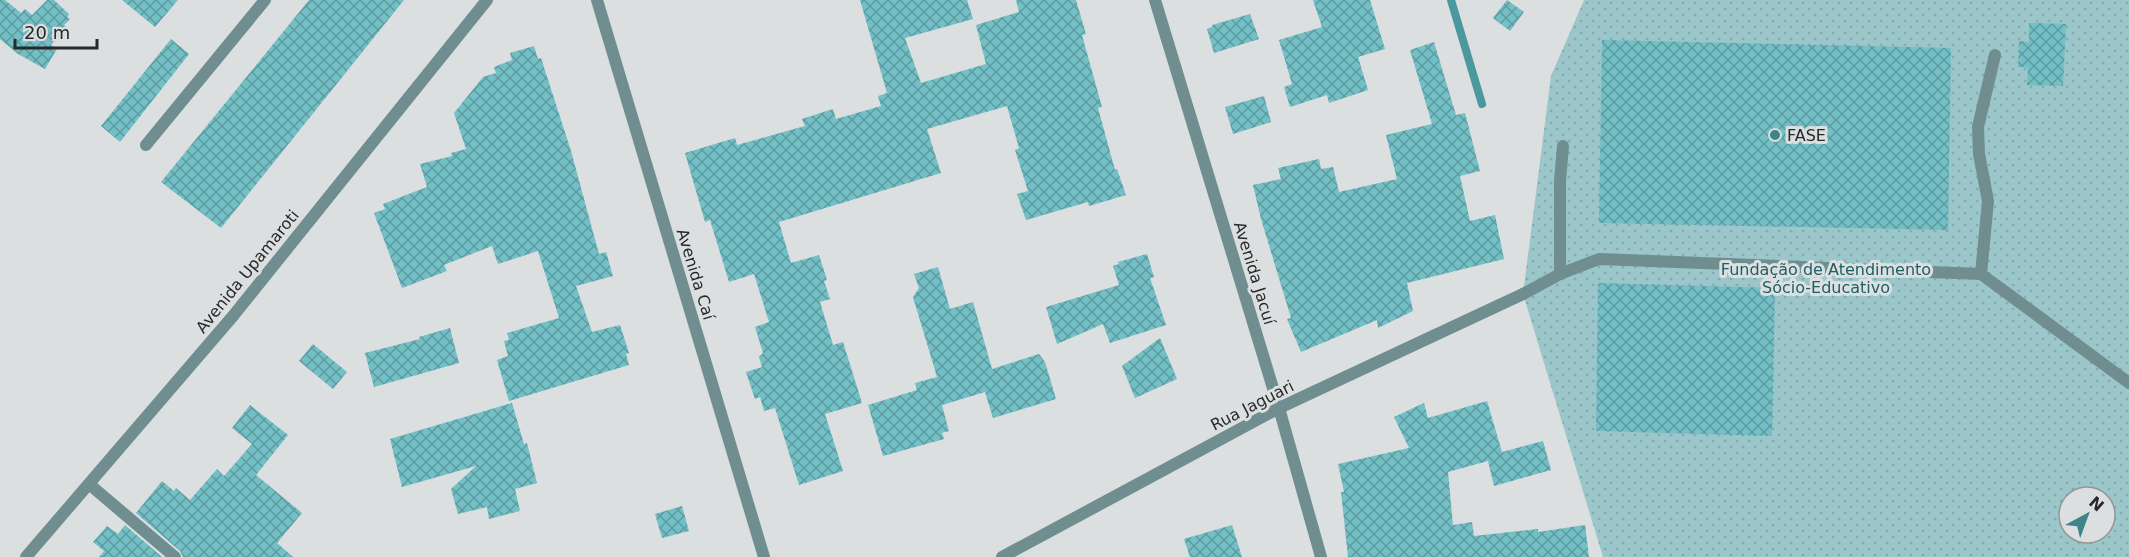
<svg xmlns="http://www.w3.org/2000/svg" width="2129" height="557" font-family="'DejaVu Sans',sans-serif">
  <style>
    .park { fill: url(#park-dots); fill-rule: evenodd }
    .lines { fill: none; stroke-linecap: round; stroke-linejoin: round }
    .stream { stroke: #4b989f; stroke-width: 8 }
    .building { fill: url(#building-cross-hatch) }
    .lane { stroke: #708e90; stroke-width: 12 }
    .street { stroke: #708e90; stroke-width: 12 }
    .poi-dot { fill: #3d858b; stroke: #dbdfe0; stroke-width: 2 }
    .labels { text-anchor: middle; stroke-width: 6; stroke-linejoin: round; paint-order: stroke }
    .poi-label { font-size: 16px; fill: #272828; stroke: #dbdfe0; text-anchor: start }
    .park-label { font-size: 16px; fill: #1e5f64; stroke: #dbdfe0 }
    .street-label { font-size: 16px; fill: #272828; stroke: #dbdfe0 }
  </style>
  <defs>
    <pattern id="park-dots" width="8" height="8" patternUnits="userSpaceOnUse" patternTransform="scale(1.5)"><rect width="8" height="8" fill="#9bc6ca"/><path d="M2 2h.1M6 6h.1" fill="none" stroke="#86aaae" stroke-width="1.8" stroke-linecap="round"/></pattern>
    <pattern id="building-cross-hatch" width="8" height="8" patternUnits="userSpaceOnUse" patternTransform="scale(1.5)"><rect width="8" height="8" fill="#72bfc5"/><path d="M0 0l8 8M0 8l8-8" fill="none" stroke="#5e9ba0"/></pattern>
  </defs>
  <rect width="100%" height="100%" fill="#dbdfe0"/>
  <path class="park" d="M 1584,0 L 2129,0 L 2129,557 L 1603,557 L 1523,294 L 1551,76 ZM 2069,497 L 2105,497 L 2105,533 L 2069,533 Z"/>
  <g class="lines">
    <path class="stream" d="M 1451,0 L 1482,104"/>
  </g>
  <path class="building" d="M 0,0 L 5,0 L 21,13 L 25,9 L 32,15 L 47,0 L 54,0 L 69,14 L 67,17 L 70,19 L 64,25 L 66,27 L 51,45 L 57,49 L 45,69 L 18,54 L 0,39 Z
    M 122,0 L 178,0 L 155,27 Z
    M 309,0 L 404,0 L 221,228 L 161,182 Z
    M 860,0 L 967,0 L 973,19 L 905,38 L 921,83 L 986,64 L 976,25 L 1019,12 L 1016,0 L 1076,0 L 1086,34 L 1082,35 L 1102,107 L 1098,108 L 1115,170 L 1117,169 L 1126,195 L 1089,206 L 1088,202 L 1026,220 L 1017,194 L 1028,191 L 1015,150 L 1019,148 L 1007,106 L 927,129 L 941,173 L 779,222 L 791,263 L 819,255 L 827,280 L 824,281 L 830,299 L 820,302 L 833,345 L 843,342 L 862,403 L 825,414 L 843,471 L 799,485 L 775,408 L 764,411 L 760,397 L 755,399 L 746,372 L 762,367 L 759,357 L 763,353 L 755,327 L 769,322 L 754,274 L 729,282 L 710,220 L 705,222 L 685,153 L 735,138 L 737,145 L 805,126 L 802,119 L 833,109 L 836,119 L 881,106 L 878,96 L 887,93 Z
    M 1313,0 L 1370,0 L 1385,49 L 1358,57 L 1368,90 L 1329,103 L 1327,95 L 1290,107 L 1284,87 L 1292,84 L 1279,40 L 1322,27 Z
    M 1507,0 L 1524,12 L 1510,31 L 1493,18 Z
    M 1250,14 L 1259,39 L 1214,53 L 1207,29 L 1212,27 L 1212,25 Z
    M 2029,23 L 2066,24 L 2063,86 L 2027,85 L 2028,67 L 2018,67 L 2019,41 L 2029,42 Z
    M 171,39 L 189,54 L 120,142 L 101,126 Z
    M 1602,40 L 1951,48 L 1948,230 L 1599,223 Z
    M 1434,42 L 1456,115 L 1465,113 L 1480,171 L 1460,176 L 1470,221 L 1495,215 L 1504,259 L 1407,283 L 1413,311 L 1378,328 L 1377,320 L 1301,352 L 1287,319 L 1291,318 L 1261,219 L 1253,185 L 1281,179 L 1278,168 L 1319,159 L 1321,169 L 1333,167 L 1339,192 L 1397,179 L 1386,135 L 1432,124 L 1410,50 Z
    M 534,46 L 538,59 L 541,58 L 571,151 L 599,254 L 606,252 L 613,276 L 576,286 L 592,332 L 620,325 L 629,353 L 626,354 L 629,365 L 509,401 L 497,360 L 508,356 L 504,341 L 509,340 L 507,333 L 559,318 L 538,251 L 498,264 L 492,246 L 444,265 L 447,271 L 402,288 L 374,213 L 385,209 L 383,204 L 427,187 L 420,164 L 452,156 L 451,153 L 466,149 L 454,113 L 483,77 L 496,73 L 494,67 L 512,60 L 510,53 Z
    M 1264,96 L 1271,122 L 1233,134 L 1225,107 Z
    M 1147,254 L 1154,277 L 1150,278 L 1166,325 L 1110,343 L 1103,324 L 1057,344 L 1046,307 L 1119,285 L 1113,266 L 1119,264 L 1118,262 Z
    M 938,267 L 950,309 L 973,302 L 992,369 L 1039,354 L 1045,362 L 1056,399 L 993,418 L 985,392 L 942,405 L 949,431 L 942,433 L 944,439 L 883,456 L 868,405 L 917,390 L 915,383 L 937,377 L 913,297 L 919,288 L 914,274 Z
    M 1598,283 L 1775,288 L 1772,436 L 1596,431 Z
    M 450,328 L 459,363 L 374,387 L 365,353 L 420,339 L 419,337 Z
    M 1160,338 L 1177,379 L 1135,398 L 1122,366 Z
    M 313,344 L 347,372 L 333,389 L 299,361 Z
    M 1487,401 L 1502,452 L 1543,441 L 1551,470 L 1494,486 L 1488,461 L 1448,472 L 1453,525 L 1472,522 L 1474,536 L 1538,529 L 1538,532 L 1585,525 L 1589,557 L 1348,557 L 1341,492 L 1344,492 L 1338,464 L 1409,448 L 1394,417 L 1424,403 L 1428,418 Z
    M 512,403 L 524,444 L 527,443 L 537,483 L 515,489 L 520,511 L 489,519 L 487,507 L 458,514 L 451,489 L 476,466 L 402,487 L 390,439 Z
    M 250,405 L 288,435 L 256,475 L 302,513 L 277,543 L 293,557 L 183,557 L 180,551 L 136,513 L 162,481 L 174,491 L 176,488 L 190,500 L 217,469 L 224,476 L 252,444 L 232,428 Z
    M 682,506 L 689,531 L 662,538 L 655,514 Z
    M 125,525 L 162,557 L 99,557 L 104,551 L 93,542 L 107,526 L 118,534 Z
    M 1232,525 L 1242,557 L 1190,557 L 1184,539 Z"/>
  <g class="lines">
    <path class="lane" d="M 1560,274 L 1560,181 L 1563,146
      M 1981,274 L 1988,201 L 1979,154 L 1978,127 L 1995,55
      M 1523,294 L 1560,274 L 1599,259 L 1981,274 L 2129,383"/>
    <path class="street" d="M 597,0 L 764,557
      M 1155,0 L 1279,408 L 1321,557
      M 146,145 L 265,0
      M 89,484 L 175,557
      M 26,557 L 233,316 L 487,0
      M 1002,557 L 1279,408 L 1523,294"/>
  </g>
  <circle class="poi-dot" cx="1775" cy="135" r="6"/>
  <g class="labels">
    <g class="poi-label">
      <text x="1787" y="141">FASE</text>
    </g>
    <g class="park-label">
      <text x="1826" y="275">Fundação de Atendimento<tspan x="1826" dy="18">Sócio-Educativo</tspan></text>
    </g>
    <g class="street-label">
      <text transform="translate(247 271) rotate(-51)" y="6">Avenida Upamaroti</text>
      <text transform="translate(1255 273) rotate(73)" y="6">Avenida Jacuí</text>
      <text transform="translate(696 274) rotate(73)" y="6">Avenida Caí</text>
      <text transform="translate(1252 405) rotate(-27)" y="6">Rua Jaguari</text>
    </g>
  </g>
  <g transform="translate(2087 515) rotate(41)"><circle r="28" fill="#dbdfe0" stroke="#939696" stroke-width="1.5"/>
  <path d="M0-4.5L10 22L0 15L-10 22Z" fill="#3d858b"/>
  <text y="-9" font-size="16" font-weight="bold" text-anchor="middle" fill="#272828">N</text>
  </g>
  <path d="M15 39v9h82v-9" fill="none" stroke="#272828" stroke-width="3"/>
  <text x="24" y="39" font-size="18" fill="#272828" stroke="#dbdfe0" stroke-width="4.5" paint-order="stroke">20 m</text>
</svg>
